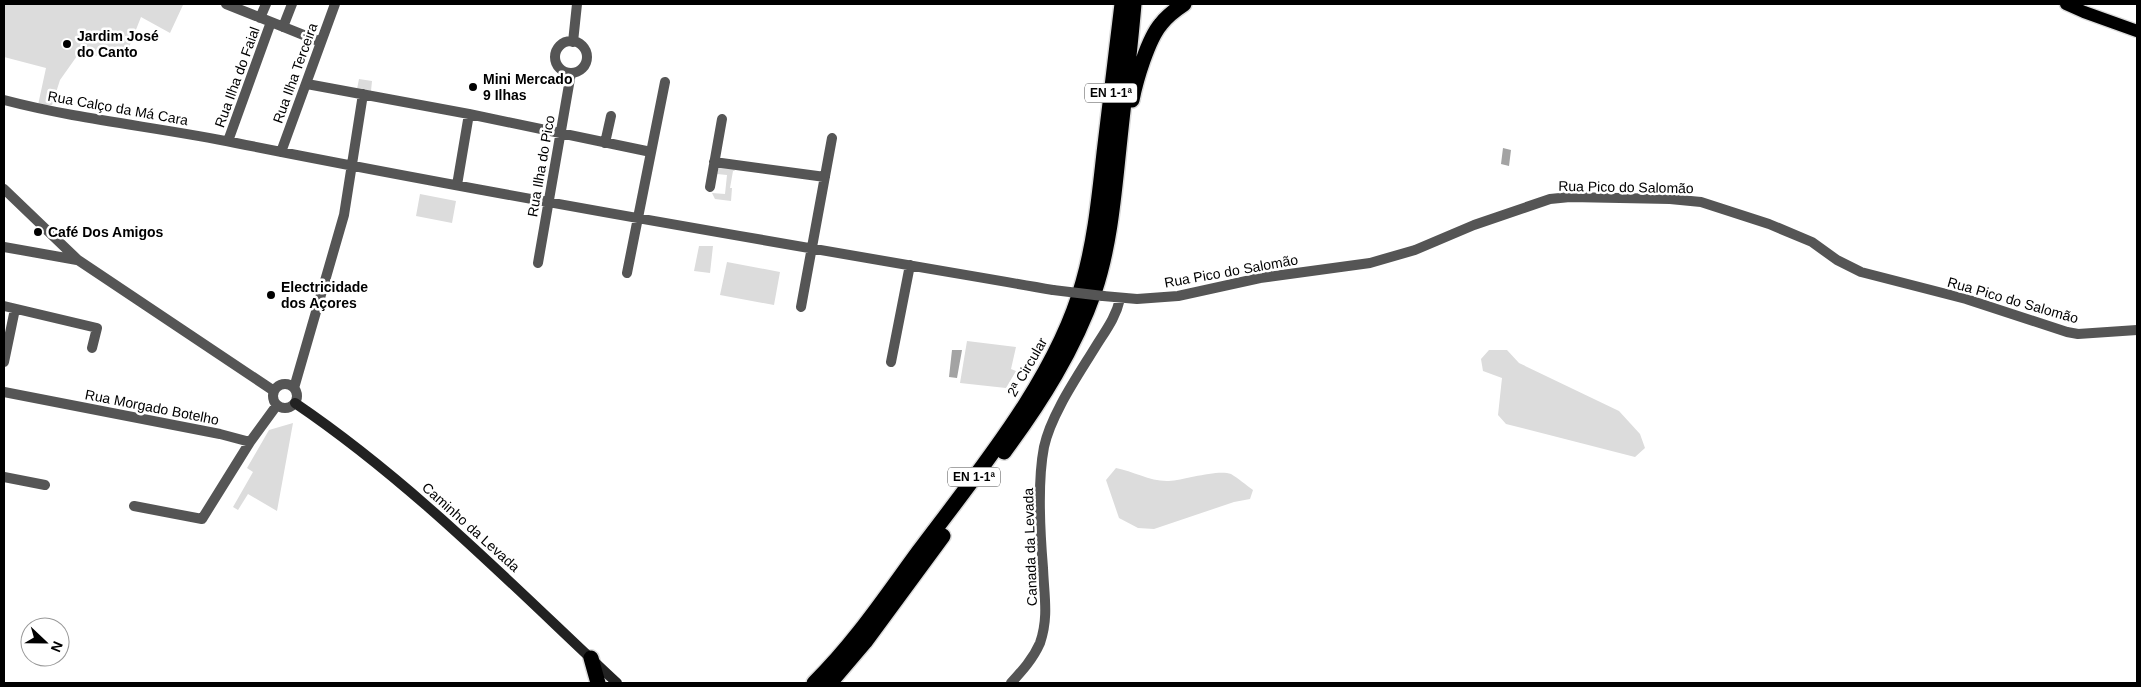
<svg xmlns="http://www.w3.org/2000/svg" width="2141" height="687" font-family="Helvetica,sans-serif">
  <style>
    .green { fill: #dcdcdc }
    .water { fill: #a3a3a3 }
    .lines { fill: none; stroke-linecap: round; stroke-linejoin: round }
    .primary-casing { stroke: #dbdbdb; stroke-width: 15 }
    .highway-casing { stroke: #dbdbdb; stroke-width: 18 }
    .street { stroke: #555; stroke-width: 10 }
    .secondary { stroke: #222; stroke-width: 10 }
    .primary { stroke: #000; stroke-width: 12 }
    .highway { stroke: #000; stroke-width: 15 }
    .street-bridge { stroke: #555; stroke-width: 10 }
    .poi-dot { fill: #000; stroke: #fff; stroke-width: 2 }
    .labels { text-anchor: middle; stroke-width: 5; stroke-linejoin: round; paint-order: stroke }
    .shield { fill: #fff; stroke: #4c4c4c; stroke-width: 1 }
    .shield-label { font-size: 12px; font-weight: bold; fill: #000 }
    .poi-label { font-size: 14px; font-weight: bold; fill: #000; stroke: #fff; text-anchor: start }
    .street-label { font-size: 14px; fill: #000; stroke: #fff }
  </style>
  <rect width="100%" height="100%" fill="#fff"/>
  <path class="green" d="M 4,4 L 181,4 L 183,5 L 170,33 L 141,17 L 126,55 L 77,56 L 60,80 L 52,105 L 38,105 L 46,68 L 4,57 Z
    M 359,79 L 372,81 L 371,91 L 357,89 Z
    M 722,165 L 732,167 L 735,171 L 733,171 L 730,188 L 732,188 L 731,201 L 715,199 L 712,193 L 725,194 L 727,175 L 717,174 L 718,169 Z
    M 420,194 L 456,201 L 452,223 L 416,216 Z
    M 699,246 L 713,246 L 710,273 L 694,271 Z
    M 727,262 L 780,272 L 774,305 L 720,295 Z
    M 967,341 L 1016,347 L 1011,369 L 1016,371 L 1006,388 L 960,383 Z
    M 1489,350 L 1507,350 L 1519,363 L 1619,411 L 1640,434 L 1645,448 L 1635,457 L 1506,424 L 1498,415 L 1502,378 L 1483,371 L 1481,359 Z
    M 293,423 L 277,511 L 248,494 L 238,510 L 233,507 L 253,472 L 247,468 L 269,430 Z
    M 1116,468 C 1133,471 1151,482 1169,481 C 1184,480 1218,469 1231,474 C 1238,478 1246,485 1253,490 L 1250,499 L 1234,502 L 1154,529 L 1138,528 L 1119,518 L 1106,480 Z"/>
  <path class="water" d="M 1503,148 L 1511,150 L 1509,166 L 1501,164 Z
    M 952,350 L 962,350 L 957,378 L 949,377 Z"/>
  <g class="lines">
    <defs>
      <path id="primary" d="M 2066,4 L 2084,12 L 2137,31"/>
      <path id="highway" d="M 1132,100 C 1136,80 1148,39 1161,24 C 1167,16 1175,10 1184,4
        M 1004,452 C 1041,402 1074,350 1095,290 C 1110,245 1114,195 1119,148 C 1124,100 1130,52 1134,4
        M 591,658 L 598,683
        M 814,683 C 854,644 886,596 919,551 C 978,472 1057,378 1083,282 C 1095,240 1099,197 1104,153 C 1110,103 1116,54 1122,4
        M 830,683 L 865,642 L 943,536"/>
    </defs>
    <use href="#primary" class="primary-casing"/>
    <use href="#highway" class="highway-casing"/>
    <path class="street" d="M 226,4 L 321,42
      M 260,18 L 266,4
      M 283,27 L 292,4
      M555 57a16 16 0 1 1 32 0a16 16 0 1 1-32 0Z
      M 573,42 L 577,4
      M 307,84 L 469,114 L 651,152
      M 4,100 C 80,120 158,127 236,143 C 507,197 780,243 1053,290
      M 228,141 L 271,22
      M 605,143 L 611,116
      M 281,152 L 335,4
      M 714,162 L 825,177
      M 457,185 L 469,114
      M 710,187 L 722,119
      M 4,189 L 78,260 L 274,391
      M 4,247 L 77,260
      M 538,263 L 571,73
      M 627,273 L 665,82
      M 1103,296 L 1137,299 L 1178,296 L 1260,278 L 1370,263 L 1415,250 L 1474,225 L 1550,199 L 1570,197 L 1670,199 L 1701,202 L 1769,224 L 1812,242 L 1837,260 L 1861,272 L 1966,299 L 2067,332 L 2078,334 L 2137,330
      M 4,306 L 97,328 L 92,348
      M 801,307 L 832,138
      M 4,362 L 15,309
      M 891,362 L 910,265
      M273 396a12 12 0 1 1 24 0a12 12 0 1 1-24 0Z
      M 294,388 L 344,215 L 363,94
      M 4,392 L 220,434 L 250,442 L 277,405
      M 4,477 L 45,485
      M 134,506 L 202,519 L 250,442
      M 1011,683 C 1022,671 1033,659 1040,643 C 1049,617 1044,595 1043,568 C 1040,532 1037,483 1044,447 C 1051,414 1079,374 1096,346 C 1106,330 1116,317 1120,299"/>
    <path class="secondary" d="M 295,403 C 413,483 513,586 617,683"/>
    <use href="#primary" class="primary"/>
    <use href="#highway" class="highway"/>
    <path class="street-bridge" d="M 1053,290 L 1103,296"/>
  </g>
  <g class="poi-dot">
    <circle cx="67" cy="44" r="5"/>
    <circle cx="473" cy="87" r="5"/>
    <circle cx="38" cy="232" r="5"/>
    <circle cx="271" cy="295" r="5"/>
  </g>
  <g class="labels">
    <g class="shield">
      <rect x="1085" y="83.5" width="52" height="19" rx="4"/>
      <rect x="948" y="467.5" width="52" height="19" rx="4"/>
    </g>
    <g class="shield-label">
      <text x="1111" y="97">EN 1-1ª</text>
      <text x="974" y="481">EN 1-1ª</text>
    </g>
    <g class="poi-label">
      <text x="77" y="41">Jardim José<tspan x="77" dy="16">do Canto</tspan></text>
      <text x="483" y="84">Mini Mercado<tspan x="483" dy="16">9 Ilhas</tspan></text>
      <text x="48" y="237">Café Dos Amigos</text>
      <text x="281" y="292">Electricidade<tspan x="281" dy="16">dos Açores</tspan></text>
    </g>
    <g class="street-label">
      <text transform="translate(295 73) rotate(-70)" y="5">Rua Ilha Terceira</text>
      <text transform="translate(237 77) rotate(-70)" y="5">Rua Ilha do Faial</text>
      <text transform="translate(118 108) rotate(10)" y="5">Rua Calço da Má Cara</text>
      <text transform="translate(541 166) rotate(-80)" y="5">Rua Ilha do Pico</text>
      <text transform="translate(1626 187) rotate(1)" y="5">Rua Pico do Salomão</text>
      <text transform="translate(1231 271) rotate(-10)" y="5">Rua Pico do Salomão</text>
      <text transform="translate(2013 300) rotate(16)" y="5">Rua Pico do Salomão</text>
      <text transform="translate(1027 367) rotate(-60)" y="5">2ª Circular</text>
      <text transform="translate(152 407) rotate(11)" y="5">Rua Morgado Botelho</text>
      <text transform="translate(471 527) rotate(42)" y="5">Caminho da Levada</text>
      <text transform="translate(1030 547) rotate(-92)" y="5">Canada da Levada</text>
    </g>
  </g>
  <rect width="2141" height="687" fill="none" stroke="#000000" stroke-width="10"/>
  <g transform="translate(45 642) rotate(112)"><circle r="24" fill="#ffffff" stroke="#999999"/>
  <path d="M0-4L9 19L0 12L-9 19Z" fill="#000000"/>
  <text y="-8" font-size="14" font-weight="bold" text-anchor="middle" fill="#000000">N</text>
  </g>
</svg>
